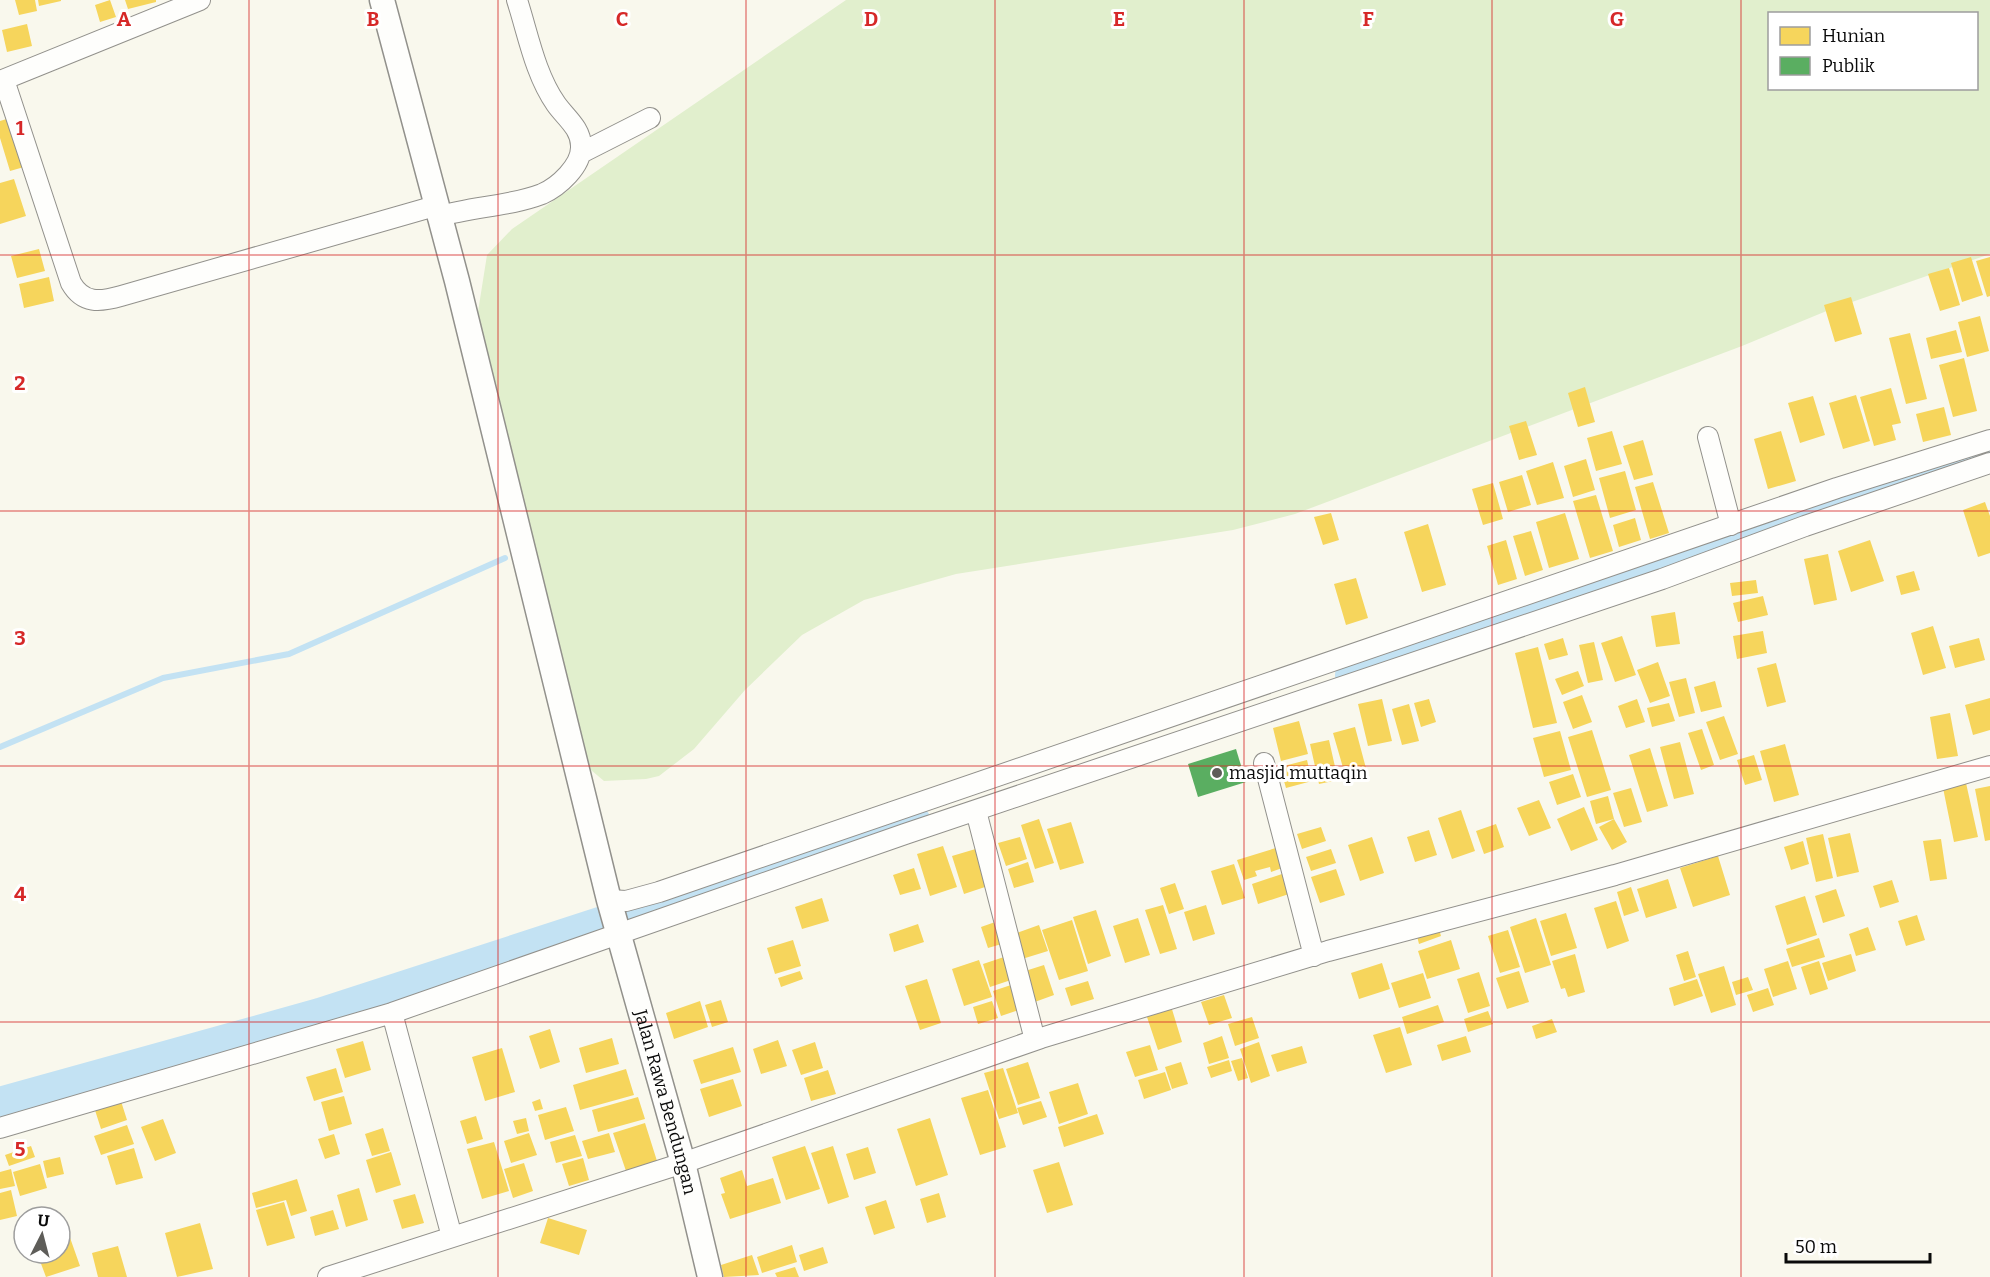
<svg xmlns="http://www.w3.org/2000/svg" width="1990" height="1277" font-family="Bitter,serif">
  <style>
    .green { fill: #e1efcd; fill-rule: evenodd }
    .homes { fill: #f6d55c }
    .public { fill: #5aae61 }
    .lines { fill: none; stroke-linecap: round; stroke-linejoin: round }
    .stream { stroke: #c3e2f3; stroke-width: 6 }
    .river { stroke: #c3e2f3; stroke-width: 34 }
    .minor-casing { stroke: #92918c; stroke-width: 22 }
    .tertiary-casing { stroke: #92918c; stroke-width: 27 }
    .minor { stroke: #fefefc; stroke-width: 20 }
    .tertiary { stroke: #fefefc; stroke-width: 24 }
    .grid { fill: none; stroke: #d62828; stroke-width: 1.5; stroke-opacity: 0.55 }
    .poi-dot { fill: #5e5d59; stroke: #fff; stroke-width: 2 }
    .labels { text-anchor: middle; stroke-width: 6; stroke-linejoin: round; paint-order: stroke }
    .poi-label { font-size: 18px; fill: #0a0a0a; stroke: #fff; text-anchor: start }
    .street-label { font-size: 18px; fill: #0a0a0a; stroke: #fff }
    .grid-label { font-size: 20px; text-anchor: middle; font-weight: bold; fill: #d62828; stroke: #fff; stroke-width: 6; stroke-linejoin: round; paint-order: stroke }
  </style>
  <rect width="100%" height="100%" fill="#f9f8ed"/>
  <path class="green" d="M 846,0 L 1990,0 L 1990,254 L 1829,310 L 1742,346 L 1295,514 L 1233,530 L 956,574 L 864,600 L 802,635 L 745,690 L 694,749 L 659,776 L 646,779 L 604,781 L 591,770 L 584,757 L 477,318 L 487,255 L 512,229 ZM 1770,14 L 1976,14 L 1976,88 L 1770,88 Z"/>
  <path class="homes" d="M 15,0 L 35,0 L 37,11 L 19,15 Z
    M 38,0 L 61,0 L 61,1 L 39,6 Z
    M 110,0 L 116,17 L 100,22 L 95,5 Z
    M 125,0 L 156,0 L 156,2 L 128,9 Z
    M 27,24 L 32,46 L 7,52 L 2,30 Z
    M 10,118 L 24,167 L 10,171 L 0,138 L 0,121 Z
    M 14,179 L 26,216 L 0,224 L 0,183 Z
    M 39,249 L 45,271 L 17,278 L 11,256 Z
    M 1971,257 L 1983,295 L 1962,302 L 1951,263 Z
    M 1990,257 L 1990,296 L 1987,297 L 1976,261 Z
    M 1949,268 L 1960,305 L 1940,311 L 1928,274 Z
    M 49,277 L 54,301 L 24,308 L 19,284 Z
    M 1851,297 L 1862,334 L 1835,342 L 1824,305 Z
    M 1980,316 L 1989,351 L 1967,357 L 1958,322 Z
    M 1956,330 L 1962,352 L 1931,359 L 1926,338 Z
    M 1910,333 L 1927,399 L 1906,404 L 1889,338 Z
    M 1964,358 L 1977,411 L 1953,417 L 1939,365 Z
    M 1585,387 L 1595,422 L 1578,427 L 1568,393 Z
    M 1891,388 L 1901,423 L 1892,425 L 1896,440 L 1874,446 L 1860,397 Z
    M 1856,395 L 1870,441 L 1843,449 L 1829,403 Z
    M 1813,396 L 1825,435 L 1800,443 L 1788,403 Z
    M 1944,407 L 1951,435 L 1923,442 L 1916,414 Z
    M 1526,421 L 1537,455 L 1519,460 L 1509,426 Z
    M 1612,431 L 1622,464 L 1596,471 L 1587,438 Z
    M 1781,431 L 1796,481 L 1768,489 L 1754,439 Z
    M 1643,440 L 1653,475 L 1634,480 L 1623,446 Z
    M 1586,459 L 1595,490 L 1573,497 L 1564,466 Z
    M 1553,462 L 1564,498 L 1537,505 L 1526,471 Z
    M 1625,471 L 1636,510 L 1610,518 L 1599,478 Z
    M 1522,475 L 1531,505 L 1508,512 L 1499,482 Z
    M 1653,482 L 1669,533 L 1650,539 L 1635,487 Z
    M 1493,483 L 1503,519 L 1483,525 L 1472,489 Z
    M 1596,495 L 1613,551 L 1590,558 L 1573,501 Z
    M 1985,502 L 1990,516 L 1990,553 L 1978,557 L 1963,510 Z
    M 1331,513 L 1339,540 L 1323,545 L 1314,517 Z
    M 1565,513 L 1579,559 L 1549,568 L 1536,522 Z
    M 1635,518 L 1641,540 L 1619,547 L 1613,525 Z
    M 1428,524 L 1446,585 L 1422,592 L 1404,532 Z
    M 1531,531 L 1543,570 L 1525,576 L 1513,536 Z
    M 1506,540 L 1517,579 L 1498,585 L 1487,546 Z
    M 1870,540 L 1884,581 L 1851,592 L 1838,551 Z
    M 1828,554 L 1837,600 L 1814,605 L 1804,559 Z
    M 1914,571 L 1920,590 L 1901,595 L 1896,576 Z
    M 1356,578 L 1368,618 L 1346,625 L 1334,584 Z
    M 1756,580 L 1758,593 L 1732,596 L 1730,583 Z
    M 1763,596 L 1768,615 L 1738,622 L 1733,603 Z
    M 1675,612 L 1680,644 L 1656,647 L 1651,616 Z
    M 1933,626 L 1946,668 L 1923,675 L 1911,633 Z
    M 1763,631 L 1767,653 L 1737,659 L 1733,636 Z
    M 1622,636 L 1636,675 L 1615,682 L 1601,643 Z
    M 1563,638 L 1568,655 L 1549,660 L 1544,644 Z
    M 1979,638 L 1985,660 L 1955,668 L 1949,646 Z
    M 1594,642 L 1603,680 L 1588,683 L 1579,645 Z
    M 1538,647 L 1557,723 L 1533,728 L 1515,653 Z
    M 1658,662 L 1670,696 L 1650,703 L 1637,670 Z
    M 1776,663 L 1786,702 L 1767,707 L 1757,668 Z
    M 1578,671 L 1584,686 L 1562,695 L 1555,679 Z
    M 1686,678 L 1695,713 L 1679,717 L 1669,682 Z
    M 1715,681 L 1722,707 L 1701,712 L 1694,687 Z
    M 1582,695 L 1592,722 L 1573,729 L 1563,702 Z
    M 1990,698 L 1990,730 L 1973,735 L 1965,705 Z
    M 1382,699 L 1392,741 L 1368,746 L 1358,704 Z
    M 1429,699 L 1436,722 L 1421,727 L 1414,703 Z
    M 1637,699 L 1645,722 L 1626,728 L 1618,706 Z
    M 1669,703 L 1675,721 L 1652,727 L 1647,708 Z
    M 1409,704 L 1419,741 L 1402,745 L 1392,709 Z
    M 1950,713 L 1958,756 L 1937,759 L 1930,717 Z
    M 1724,716 L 1738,754 L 1720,760 L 1706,722 Z
    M 1299,721 L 1308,754 L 1281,761 L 1273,728 Z
    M 1355,727 L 1367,772 L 1346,778 L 1333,733 Z
    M 1702,729 L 1714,765 L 1701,770 L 1688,733 Z
    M 1592,730 L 1611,790 L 1587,797 L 1568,737 Z
    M 1560,731 L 1571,770 L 1544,777 L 1533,738 Z
    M 1329,740 L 1338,780 L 1319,784 L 1310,744 Z
    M 1680,742 L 1694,794 L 1674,799 L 1660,747 Z
    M 1785,744 L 1799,795 L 1774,802 L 1760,751 Z
    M 1650,748 L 1668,806 L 1647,812 L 1629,755 Z
    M 1754,755 L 1762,780 L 1745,785 L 1737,760 Z
    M 1307,760 L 1312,781 L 1286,788 L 1280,767 Z
    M 1573,774 L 1581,797 L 1557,805 L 1549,782 Z
    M 1966,783 L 1978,837 L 1954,842 L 1943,788 Z
    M 1990,786 L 1990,840 L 1985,841 L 1975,789 Z
    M 1631,788 L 1642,822 L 1624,827 L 1613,793 Z
    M 1608,796 L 1614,819 L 1596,824 L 1590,801 Z
    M 1539,800 L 1551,828 L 1529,836 L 1517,808 Z
    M 1584,807 L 1598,840 L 1571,851 L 1557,819 Z
    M 1461,810 L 1475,851 L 1452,859 L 1438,818 Z
    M 1039,819 L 1054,863 L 1035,869 L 1021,825 Z
    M 1614,819 L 1627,842 L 1612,850 L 1599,827 Z
    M 1071,822 L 1084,863 L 1060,870 L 1047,829 Z
    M 1496,824 L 1504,847 L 1484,854 L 1476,831 Z
    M 1321,827 L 1326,841 L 1302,849 L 1297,834 Z
    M 1429,830 L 1437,855 L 1415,862 L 1407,837 Z
    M 1850,833 L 1859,872 L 1837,877 L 1828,838 Z
    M 1823,834 L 1833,878 L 1816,882 L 1806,838 Z
    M 1020,837 L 1027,859 L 1006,866 L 998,843 Z
    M 1372,837 L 1384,873 L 1360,881 L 1348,845 Z
    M 1941,839 L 1947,879 L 1930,881 L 1923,841 Z
    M 1803,841 L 1809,864 L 1791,870 L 1784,847 Z
    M 943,846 L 957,887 L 930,896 L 917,854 Z
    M 1279,847 L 1285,867 L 1271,872 L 1270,867 L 1255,871 L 1257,876 L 1244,880 L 1237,860 Z
    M 979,848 L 991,885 L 964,894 L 952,856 Z
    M 1331,849 L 1336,863 L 1311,871 L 1306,857 Z
    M 1718,856 L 1730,895 L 1693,907 L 1680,868 Z
    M 1028,862 L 1034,882 L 1014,888 L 1008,869 Z
    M 1234,864 L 1245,898 L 1222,905 L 1211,871 Z
    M 914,868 L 921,889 L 900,895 L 893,875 Z
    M 1336,869 L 1345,895 L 1320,903 L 1311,877 Z
    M 1282,874 L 1289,894 L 1258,904 L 1252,884 Z
    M 1668,879 L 1677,908 L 1646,918 L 1637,889 Z
    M 1892,880 L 1899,902 L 1880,908 L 1873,886 Z
    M 1175,883 L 1184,909 L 1169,914 L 1160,888 Z
    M 1631,887 L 1639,911 L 1624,916 L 1617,892 Z
    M 1836,889 L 1845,916 L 1823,923 L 1815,896 Z
    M 1805,896 L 1817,935 L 1787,945 L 1775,906 Z
    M 822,898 L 829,921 L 802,929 L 795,907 Z
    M 1616,901 L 1629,941 L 1607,949 L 1594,908 Z
    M 1163,905 L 1177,949 L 1160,954 L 1145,910 Z
    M 1206,905 L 1215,934 L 1193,941 L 1184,912 Z
    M 1096,910 L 1111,956 L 1088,964 L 1073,917 Z
    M 1566,913 L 1577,948 L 1551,956 L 1540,921 Z
    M 1917,915 L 1925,940 L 1906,946 L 1898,921 Z
    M 1138,918 L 1150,955 L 1125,963 L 1113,926 Z
    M 1536,918 L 1551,965 L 1525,973 L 1510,927 Z
    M 1072,920 L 1088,971 L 1059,980 L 1042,930 Z
    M 998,921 L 1005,943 L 988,948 L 981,927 Z
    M 918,924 L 924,942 L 894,952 L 889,934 Z
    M 1039,925 L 1048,951 L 1022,959 L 1014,934 Z
    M 1868,927 L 1876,950 L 1856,956 L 1849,934 Z
    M 1439,929 L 1441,936 L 1419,944 L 1417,936 Z
    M 1508,930 L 1520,967 L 1500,973 L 1488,936 Z
    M 1819,938 L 1825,957 L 1792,967 L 1786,949 Z
    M 793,940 L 801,966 L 775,974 L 767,948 Z
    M 1451,940 L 1460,969 L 1427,979 L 1418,951 Z
    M 1688,951 L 1696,977 L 1684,981 L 1676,955 Z
    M 1575,954 L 1585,992 L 1568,997 L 1565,988 L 1561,989 L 1552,961 Z
    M 1851,954 L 1856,971 L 1828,981 L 1822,963 Z
    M 1007,956 L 1014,979 L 990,987 L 983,964 Z
    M 979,960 L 992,997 L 964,1006 L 952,969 Z
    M 1788,961 L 1797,989 L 1773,997 L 1764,969 Z
    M 1819,961 L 1828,989 L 1810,995 L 1801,967 Z
    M 1382,963 L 1390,989 L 1359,999 L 1351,973 Z
    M 1044,965 L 1054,995 L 1032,1003 L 1022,972 Z
    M 1724,966 L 1736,1005 L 1711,1013 L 1698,974 Z
    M 800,971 L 803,979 L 781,987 L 778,978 Z
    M 1519,971 L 1529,1002 L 1507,1009 L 1496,978 Z
    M 1479,972 L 1490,1006 L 1468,1013 L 1457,979 Z
    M 1423,973 L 1431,998 L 1399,1008 L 1391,983 Z
    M 1748,977 L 1753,990 L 1736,995 L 1732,982 Z
    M 927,979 L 941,1023 L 920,1030 L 905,986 Z
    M 1697,979 L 1703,996 L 1674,1006 L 1669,988 Z
    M 1088,981 L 1094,999 L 1071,1006 L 1065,988 Z
    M 1014,984 L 1022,1009 L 1001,1016 L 993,991 Z
    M 1768,988 L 1774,1005 L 1753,1012 L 1747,995 Z
    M 1224,995 L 1232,1018 L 1209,1025 L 1201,1002 Z
    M 721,1000 L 728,1022 L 712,1027 L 705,1005 Z
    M 700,1001 L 708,1027 L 674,1039 L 666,1013 Z
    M 992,1001 L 998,1018 L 978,1024 L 973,1007 Z
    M 1438,1005 L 1444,1022 L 1407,1034 L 1402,1017 Z
    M 1171,1006 L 1182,1042 L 1158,1050 L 1146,1014 Z
    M 1488,1011 L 1493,1024 L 1468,1032 L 1464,1019 Z
    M 1252,1017 L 1259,1038 L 1235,1046 L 1228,1024 Z
    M 1552,1019 L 1557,1032 L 1536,1039 L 1532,1026 Z
    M 1400,1027 L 1412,1065 L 1386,1073 L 1373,1035 Z
    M 550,1029 L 560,1062 L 540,1069 L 529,1036 Z
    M 1222,1036 L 1229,1058 L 1209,1064 L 1203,1043 Z
    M 1466,1036 L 1471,1052 L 1442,1061 L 1437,1045 Z
    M 612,1038 L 619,1064 L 586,1073 L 579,1048 Z
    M 778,1040 L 787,1066 L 761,1074 L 753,1049 Z
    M 363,1041 L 371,1070 L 345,1078 L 336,1049 Z
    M 815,1042 L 823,1068 L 801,1075 L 792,1050 Z
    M 1259,1042 L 1270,1076 L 1251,1083 L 1240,1049 Z
    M 1150,1045 L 1158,1070 L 1135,1077 L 1126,1052 Z
    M 1302,1046 L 1307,1063 L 1277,1072 L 1271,1055 Z
    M 733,1047 L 741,1072 L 701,1084 L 693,1060 Z
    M 502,1048 L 515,1092 L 485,1101 L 472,1057 Z
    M 1242,1058 L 1248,1078 L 1238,1081 L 1231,1061 Z
    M 1229,1060 L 1232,1071 L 1211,1078 L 1207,1067 Z
    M 1028,1062 L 1040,1098 L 1018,1105 L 1006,1069 Z
    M 1181,1062 L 1188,1084 L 1172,1089 L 1165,1067 Z
    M 336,1068 L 343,1092 L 314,1101 L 306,1077 Z
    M 1003,1068 L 1018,1113 L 999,1119 L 984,1073 Z
    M 626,1069 L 634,1095 L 580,1110 L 573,1085 Z
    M 828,1070 L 836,1094 L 811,1101 L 804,1078 Z
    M 1165,1072 L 1171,1090 L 1144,1099 L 1138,1080 Z
    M 733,1079 L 742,1106 L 709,1117 L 700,1089 Z
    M 1078,1083 L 1088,1114 L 1059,1124 L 1049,1092 Z
    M 988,1090 L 1006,1147 L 980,1155 L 961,1098 Z
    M 344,1096 L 352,1124 L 329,1131 L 321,1102 Z
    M 638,1097 L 645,1119 L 598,1132 L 592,1110 Z
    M 120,1098 L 127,1120 L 101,1129 L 94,1107 Z
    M 540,1099 L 543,1109 L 535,1111 L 532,1102 Z
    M 1041,1101 L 1047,1117 L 1023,1125 L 1017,1108 Z
    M 566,1107 L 574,1131 L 545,1140 L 538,1115 Z
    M 1097,1114 L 1104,1134 L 1064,1147 L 1058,1127 Z
    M 476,1116 L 483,1139 L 467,1144 L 460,1121 Z
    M 526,1118 L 529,1131 L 517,1134 L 513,1121 Z
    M 930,1118 L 948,1175 L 916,1186 L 897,1129 Z
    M 163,1119 L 176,1153 L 155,1161 L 141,1127 Z
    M 645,1123 L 657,1161 L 626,1171 L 613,1133 Z
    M 127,1125 L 134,1144 L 101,1155 L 94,1136 Z
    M 383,1128 L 390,1151 L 372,1156 L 365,1134 Z
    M 529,1133 L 537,1155 L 511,1163 L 504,1141 Z
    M 609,1133 L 615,1152 L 588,1159 L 582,1141 Z
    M 334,1134 L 340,1154 L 325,1159 L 318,1139 Z
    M 575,1135 L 582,1156 L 556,1163 L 550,1142 Z
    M 494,1142 L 509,1191 L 482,1199 L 467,1149 Z
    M 31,1146 L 35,1157 L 9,1166 L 5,1155 Z
    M 805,1146 L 820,1189 L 786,1200 L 772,1157 Z
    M 833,1146 L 849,1197 L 828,1204 L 811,1153 Z
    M 868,1147 L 876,1173 L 854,1180 L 846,1154 Z
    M 134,1148 L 143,1178 L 116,1185 L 107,1156 Z
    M 391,1152 L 401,1185 L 376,1193 L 366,1160 Z
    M 60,1157 L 64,1174 L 47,1178 L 43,1161 Z
    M 583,1158 L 589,1180 L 569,1186 L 562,1164 Z
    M 1059,1162 L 1073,1205 L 1047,1213 L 1033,1170 Z
    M 524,1163 L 533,1191 L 513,1198 L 504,1169 Z
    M 40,1164 L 47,1188 L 20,1196 L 13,1172 Z
    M 11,1169 L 15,1186 L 0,1189 L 0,1172 Z
    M 742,1170 L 747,1186 L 773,1178 L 781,1203 L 730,1219 L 721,1194 L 725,1193 L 720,1178 Z
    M 297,1179 L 307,1211 L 291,1216 L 286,1200 L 256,1208 L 252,1193 Z
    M 359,1188 L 368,1220 L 346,1227 L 337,1195 Z
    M 11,1190 L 17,1216 L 0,1220 L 0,1193 Z
    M 939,1193 L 946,1217 L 927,1223 L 920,1199 Z
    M 415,1194 L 424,1223 L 402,1229 L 393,1200 Z
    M 886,1200 L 895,1228 L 874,1235 L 865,1207 Z
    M 284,1202 L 295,1238 L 267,1246 L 256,1210 Z
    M 333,1210 L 339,1229 L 315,1236 L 310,1217 Z
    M 548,1218 L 587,1230 L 579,1255 L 540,1243 Z
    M 200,1223 L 213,1269 L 177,1277 L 165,1233 Z
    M 68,1232 L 80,1266 L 46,1277 L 37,1253 L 60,1253 L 60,1234 Z
    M 792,1245 L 797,1262 L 762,1273 L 757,1257 Z
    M 118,1246 L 127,1277 L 98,1277 L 92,1253 Z
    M 823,1247 L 828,1263 L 804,1271 L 799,1255 Z
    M 752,1255 L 759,1275 L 724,1277 L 721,1265 Z
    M 795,1267 L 799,1277 L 777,1277 L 775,1273 Z"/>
  <path class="public" d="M 1236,749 L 1246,782 L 1198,797 L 1188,764 Z"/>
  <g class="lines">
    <path class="stream" d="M 0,747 L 163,678 L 289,654 L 505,558"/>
    <path class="river" d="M 1352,675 L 1469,631 L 1917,476 L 1990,455
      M 0,1104 L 320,1015 L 914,822"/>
    <defs>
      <path id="minor" d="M 4,80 L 71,283 C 83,304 100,302 121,296 L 435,206
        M 0,81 L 200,0
        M 581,153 L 650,118
        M 438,217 C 472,206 508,207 542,194 C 558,187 582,166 581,146 C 581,128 565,117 556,104 C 535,74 528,34 517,0
        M 1708,437 L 1731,525
        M 1264,763 L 1314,956
        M 976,811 L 1035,1040
        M 609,900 L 626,901 L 659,892 L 1837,488 L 1990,440
        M 392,1013 L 452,1237
        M 0,1128 L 392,1013 L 905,834 L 1662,579 L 1805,526 L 1990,463
        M 328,1277 L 683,1163 L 1041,1038 L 1328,951 L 1615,875 L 1990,766"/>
      <g id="tertiary">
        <path id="s1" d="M 382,0 L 457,281 L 609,900 L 683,1163 L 710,1277"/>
      </g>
    </defs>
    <use href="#minor" class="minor-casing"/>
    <use href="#tertiary" class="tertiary-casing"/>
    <use href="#minor" class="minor"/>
    <use href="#tertiary" class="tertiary"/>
  </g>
  <path class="grid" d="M 249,0 L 249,1277M 498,0 L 498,1277M 746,0 L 746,1277M 995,0 L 995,1277M 1244,0 L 1244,1277M 1492,0 L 1492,1277M 1741,0 L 1741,1277M 0,255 L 1990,255M 0,511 L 1990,511M 0,766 L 1990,766M 0,1022 L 1990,1022"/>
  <circle class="poi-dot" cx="1217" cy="773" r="6"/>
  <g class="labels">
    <g class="poi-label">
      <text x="1229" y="779">masjid muttaqin</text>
    </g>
    <g class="street-label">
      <text dy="6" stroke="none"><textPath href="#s1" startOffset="1138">Jalan Rawa Bendungan</textPath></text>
    </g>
  </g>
  <g class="grid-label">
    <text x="124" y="26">A</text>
    <text x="373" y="26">B</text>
    <text x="622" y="26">C</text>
    <text x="871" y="26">D</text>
    <text x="1119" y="26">E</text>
    <text x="1368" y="26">F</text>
    <text x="1617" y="26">G</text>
    <text x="20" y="135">1</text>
    <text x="20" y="390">2</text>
    <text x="20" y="645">3</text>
    <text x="20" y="901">4</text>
    <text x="20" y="1156">5</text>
  </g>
  <rect x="1768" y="12" width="210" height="78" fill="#ffffff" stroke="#9d9d9d" stroke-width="1.5"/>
  <rect x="1780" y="27" width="30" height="18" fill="#f6d55c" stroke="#9d9d9d" stroke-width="1.5"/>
  <text x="1822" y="42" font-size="18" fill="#0a0a0a">Hunian</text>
  <rect x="1780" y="57" width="30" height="18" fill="#5aae61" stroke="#9d9d9d" stroke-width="1.5"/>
  <text x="1822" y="72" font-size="18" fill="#0a0a0a">Publik</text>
  <g transform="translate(42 1235) rotate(6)"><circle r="28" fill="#ffffff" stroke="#9d9d9d" stroke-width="1.5"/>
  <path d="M0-4.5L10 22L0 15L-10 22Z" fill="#5e5d59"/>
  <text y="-9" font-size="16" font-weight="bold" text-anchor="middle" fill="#0a0a0a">U</text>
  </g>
  <path d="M1786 1253v9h144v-9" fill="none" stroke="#0a0a0a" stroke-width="3"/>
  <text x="1795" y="1253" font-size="18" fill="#0a0a0a" stroke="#ffffff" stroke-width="4.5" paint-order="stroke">50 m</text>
</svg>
